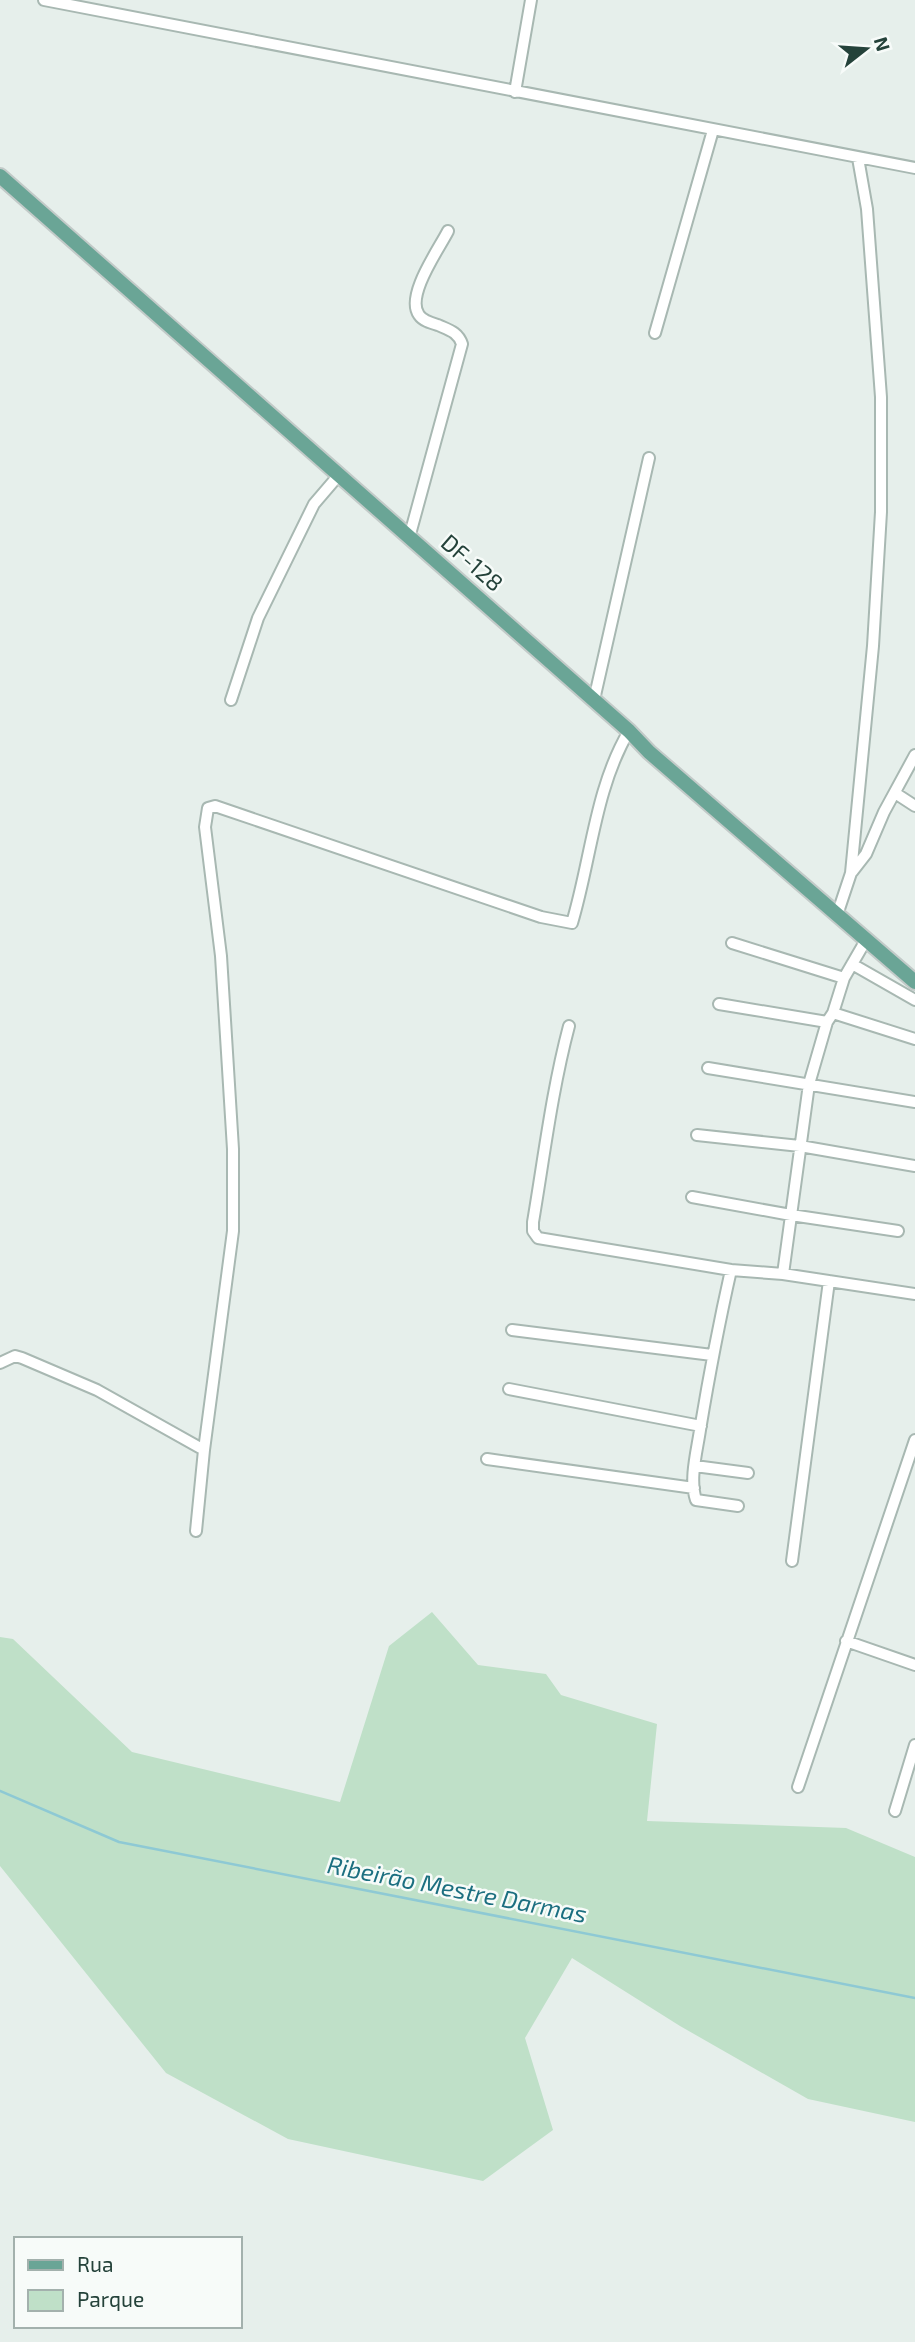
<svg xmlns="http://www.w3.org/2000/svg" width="915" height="2342" font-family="'Exo 2',sans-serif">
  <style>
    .green { fill: #bfe0c8 }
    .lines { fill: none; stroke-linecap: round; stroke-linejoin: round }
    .stream { stroke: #8ec9d4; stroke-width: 2.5 }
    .minor-casing { stroke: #a8b8b2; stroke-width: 14 }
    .major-casing { stroke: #c2cac8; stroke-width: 18 }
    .minor { stroke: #fff; stroke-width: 10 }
    .major { stroke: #6aa596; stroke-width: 14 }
    .labels { text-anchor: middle; stroke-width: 5; stroke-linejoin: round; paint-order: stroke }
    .street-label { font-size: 23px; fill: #24423a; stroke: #f7fbf9 }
    .water-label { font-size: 24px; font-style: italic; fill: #1c6f80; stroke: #f7fbf9 }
  </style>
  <rect width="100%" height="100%" fill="#e6efeb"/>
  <path class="green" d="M 432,1612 L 478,1665 L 546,1674 L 561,1695 L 657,1724 L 647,1821 L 846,1828 L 915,1857 L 915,2122 L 808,2099 L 680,2026 L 572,1958 L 525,2038 L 553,2130 L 483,2181 L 288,2139 L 166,2073 L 0,1866 L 0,1637 L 13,1639 L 132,1752 L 340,1802 L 389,1646 Z"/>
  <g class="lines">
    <path class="stream" d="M 0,1791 L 119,1842 L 915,1998"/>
    <defs>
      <path id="minor" d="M 44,0 L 915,168
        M 515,92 L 531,0
        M 655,333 L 713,130
        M 409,538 L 462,344 C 458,332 449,330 438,325 C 431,323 423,321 419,315 C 405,296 439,249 448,231
        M 231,700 L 258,618 L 314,504 L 338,476
        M 594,700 L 649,458
        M 895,793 L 915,806
        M 852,872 L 866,854 L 884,812 L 915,755
        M 837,915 L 851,873 L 873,646 L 881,512 L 881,397 L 867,209 L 858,158
        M 732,943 L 844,978
        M 852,964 L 915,1000
        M 719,1004 L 827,1022
        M 833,1013 L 915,1039
        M 569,1026 C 552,1090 544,1157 533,1222 L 533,1231 L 538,1238 L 731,1270 L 783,1274 L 915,1294
        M 708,1068 L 915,1102
        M 697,1135 L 800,1146 L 915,1166
        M 692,1197 L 791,1215 L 898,1231
        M 731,1270 C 719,1323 709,1376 700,1430 C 697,1451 689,1479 696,1500 L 738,1506
        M 783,1274 L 809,1084 L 827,1022 L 833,1013 L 844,978 L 866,940
        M 512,1330 L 712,1355
        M 0,1363 L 15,1356 L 22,1358 L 97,1390 L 204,1450
        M 509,1389 L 701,1426
        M 487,1459 L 694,1488
        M 695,1466 L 748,1473
        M 196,1531 L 204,1450 L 233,1231 L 233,1149 L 221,956 L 205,827 L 208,808 L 215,806 L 541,917 L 572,923 C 591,860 595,788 629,731
        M 792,1561 L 829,1281
        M 846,1641 L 915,1665
        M 798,1787 L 915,1440
        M 895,1811 L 915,1745"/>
      <path id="major" d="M 0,176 L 629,731 L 649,752 L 915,982"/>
    </defs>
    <use href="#minor" class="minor-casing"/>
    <use href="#major" class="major-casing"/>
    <use href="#minor" class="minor"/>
    <use href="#major" class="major"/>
  </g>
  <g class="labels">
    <g class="street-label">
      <text transform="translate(472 563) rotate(41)" y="8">DF-128</text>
    </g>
    <g class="water-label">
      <text transform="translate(457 1890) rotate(11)" y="8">Ribeirão Mestre Darmas</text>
    </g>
  </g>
  <rect x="14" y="2237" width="228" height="91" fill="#f7fbf9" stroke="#a3b1ad" stroke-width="2"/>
  <rect x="28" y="2260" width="35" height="10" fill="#6aa596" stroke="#a3b1ad" stroke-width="2"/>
  <text x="77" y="2272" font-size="21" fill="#24423a">Rua</text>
  <rect x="28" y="2290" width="35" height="21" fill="#bfe0c8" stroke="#a3b1ad" stroke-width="2"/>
  <text x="77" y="2307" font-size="21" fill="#24423a">Parque</text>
  <g transform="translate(866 49) rotate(73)" stroke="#f7fbf9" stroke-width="5" paint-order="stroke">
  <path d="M0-5L12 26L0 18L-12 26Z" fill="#24423a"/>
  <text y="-10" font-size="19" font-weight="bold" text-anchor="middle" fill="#24423a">N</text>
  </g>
</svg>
